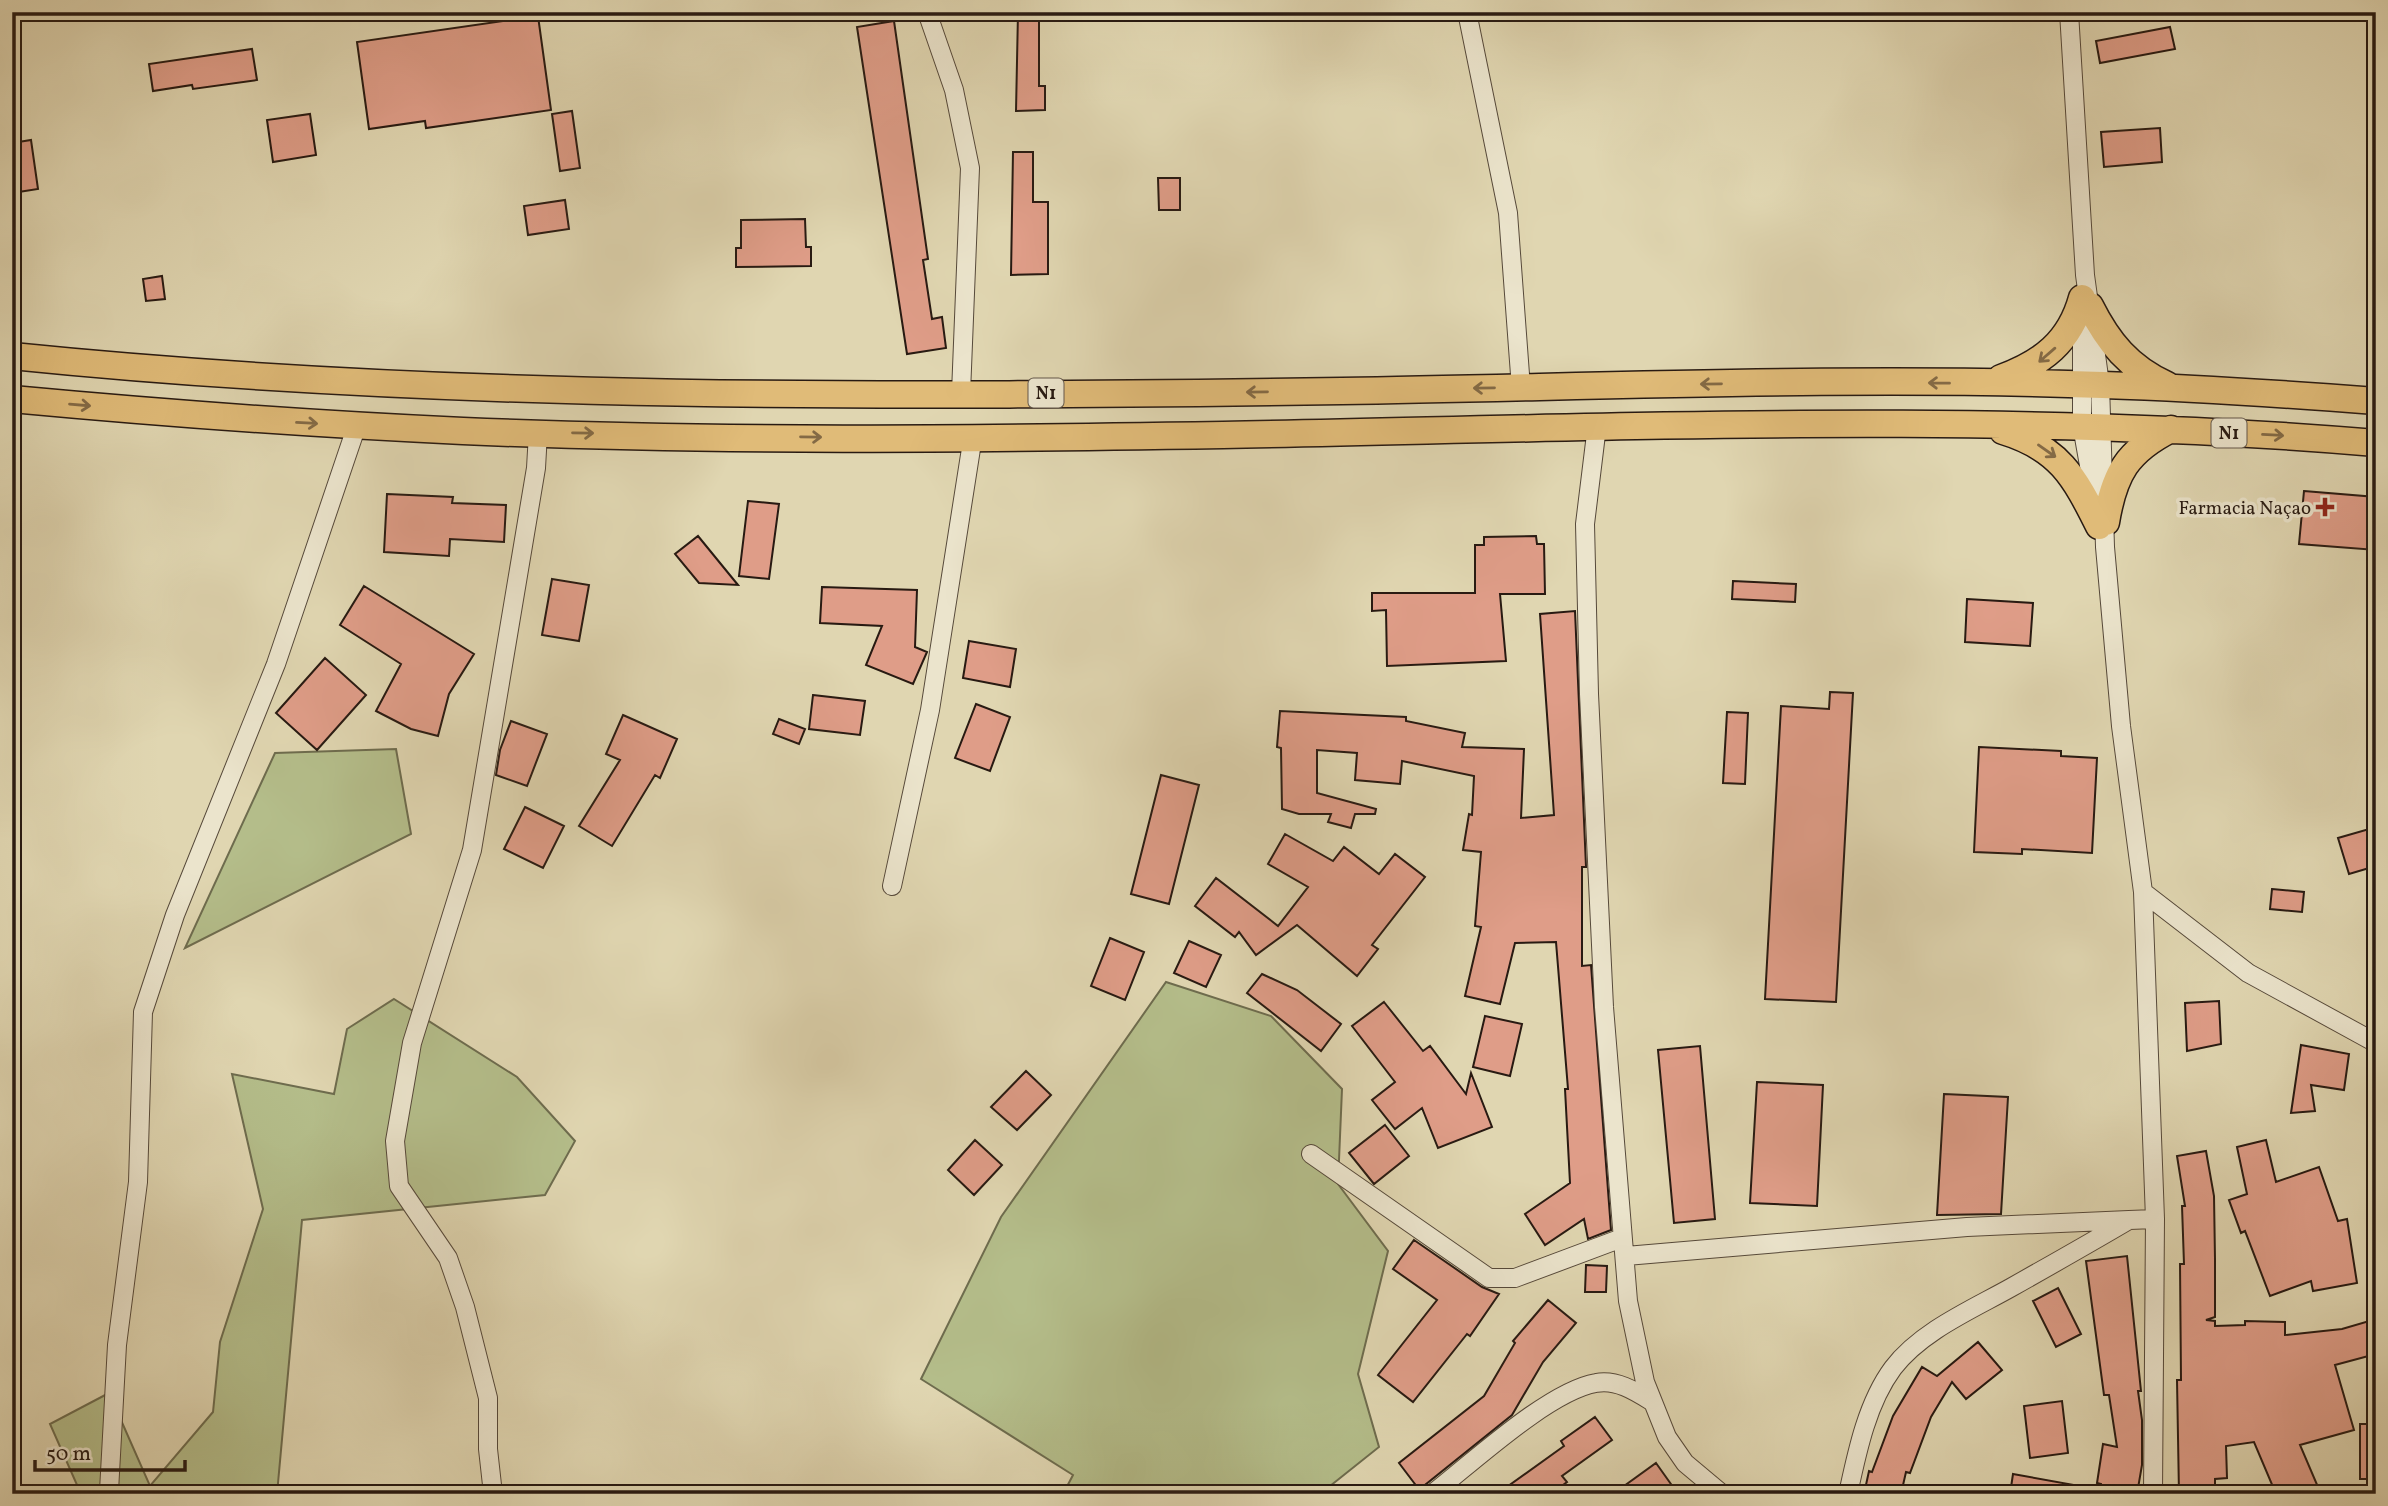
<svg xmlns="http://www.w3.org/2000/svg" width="2388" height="1506" font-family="Vollkorn,serif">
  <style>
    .green { fill: #b4bd8a; stroke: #6e6c4e; stroke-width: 2 }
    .building { fill: #df9d88; stroke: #281a12; stroke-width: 2 }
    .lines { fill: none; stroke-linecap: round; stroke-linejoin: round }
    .minor-casing { stroke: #56493a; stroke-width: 20 }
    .primary-casing { stroke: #281a12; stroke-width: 29 }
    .minor { stroke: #ebe4cc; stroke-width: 18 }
    .primary { stroke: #e0bb78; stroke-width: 26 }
    .oneway { stroke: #846a45 }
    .poi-dot { fill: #8f2418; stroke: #ebe4cc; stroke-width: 2.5 }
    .labels { text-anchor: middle; stroke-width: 7; stroke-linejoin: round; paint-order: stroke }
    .shield { fill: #ebe4cc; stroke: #62574a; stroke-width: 2 }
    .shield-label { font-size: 18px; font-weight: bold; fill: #281a12 }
    .poi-label { font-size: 19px; fill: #281a12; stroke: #ebe4cc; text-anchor: end }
  </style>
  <rect width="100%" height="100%" fill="#e0d6b1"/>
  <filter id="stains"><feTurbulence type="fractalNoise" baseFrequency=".00286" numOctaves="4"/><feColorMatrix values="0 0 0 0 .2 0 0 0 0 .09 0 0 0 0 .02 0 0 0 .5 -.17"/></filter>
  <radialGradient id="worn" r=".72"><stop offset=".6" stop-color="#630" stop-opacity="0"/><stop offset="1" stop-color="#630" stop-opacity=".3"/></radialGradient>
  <path class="green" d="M 396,749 L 411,834 L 185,948 L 275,753 Z
    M 1166,982 L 1271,1016 L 1342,1089 L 1338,1184 L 1388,1251 L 1358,1374 L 1379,1447 L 1320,1494 L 1063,1494 L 1073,1475 L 921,1379 L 1001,1217 Z
    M 394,999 L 517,1077 L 575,1141 L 545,1195 L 302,1220 L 277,1494 L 81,1494 L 50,1424 L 109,1393 L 150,1486 L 213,1412 L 220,1342 L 263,1209 L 232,1074 L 334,1094 L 347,1029 Z"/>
  <path class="building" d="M 1018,12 L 1039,12 L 1039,86 L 1045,86 L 1045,110 L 1016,111 Z
    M 538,16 L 551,110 L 426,128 L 425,121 L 369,129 L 357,42 Z
    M 894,21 L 928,259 L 923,260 L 932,319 L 942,317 L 946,348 L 907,354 L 857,27 Z
    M 2170,27 L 2175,49 L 2100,63 L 2096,41 Z
    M 252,49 L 257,80 L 193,89 L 192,85 L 153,91 L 149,64 Z
    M 572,111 L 580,168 L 560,171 L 552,114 Z
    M 310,114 L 316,155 L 273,162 L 267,120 Z
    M 2160,128 L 2162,162 L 2104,167 L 2101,132 Z
    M 31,140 L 38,189 L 12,193 L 12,143 Z
    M 1013,152 L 1033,152 L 1033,202 L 1048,202 L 1048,274 L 1011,275 Z
    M 1158,178 L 1180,178 L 1180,210 L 1159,210 Z
    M 565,200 L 569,229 L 528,235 L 524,206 Z
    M 805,219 L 806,247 L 811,247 L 811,266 L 736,267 L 736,248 L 741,248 L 741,220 Z
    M 162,276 L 165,299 L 146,301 L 143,279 Z
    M 2304,491 L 2376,497 L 2376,550 L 2299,544 Z
    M 387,494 L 453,497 L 452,503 L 506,505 L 504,542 L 450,539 L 449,556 L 384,552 Z
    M 748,501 L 779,504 L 769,579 L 739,576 Z
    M 698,536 L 738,585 L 699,583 L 675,554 Z
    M 1536,536 L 1537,544 L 1544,544 L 1545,594 L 1500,594 L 1506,661 L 1387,666 L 1386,610 L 1372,611 L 1372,593 L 1475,593 L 1475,545 L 1484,545 L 1484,537 Z
    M 552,579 L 589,585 L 579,641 L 542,635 Z
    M 1733,581 L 1796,584 L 1795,602 L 1732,599 Z
    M 364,586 L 474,654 L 449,694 L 438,736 L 411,729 L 376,711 L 401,664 L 340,625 Z
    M 822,587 L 917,590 L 915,647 L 927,652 L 913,684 L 866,665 L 882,626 L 820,623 Z
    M 1967,599 L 2033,603 L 2030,646 L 1965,642 Z
    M 1575,611 L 1586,867 L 1582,867 L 1582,966 L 1591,965 L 1611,1230 L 1588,1239 L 1584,1219 L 1545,1245 L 1525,1214 L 1570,1183 L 1565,1089 L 1568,1089 L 1556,942 L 1515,943 L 1500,1004 L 1465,996 L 1481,927 L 1475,926 L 1481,852 L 1463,850 L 1469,814 L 1472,815 L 1474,776 L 1402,761 L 1400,784 L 1355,780 L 1357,753 L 1317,750 L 1317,793 L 1376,809 L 1375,814 L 1355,814 L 1351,828 L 1328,822 L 1331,814 L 1299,814 L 1282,809 L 1281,748 L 1277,747 L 1280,711 L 1406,717 L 1406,721 L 1465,733 L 1462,747 L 1524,749 L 1521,818 L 1554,815 L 1540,614 Z
    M 969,641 L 1016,649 L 1010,687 L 963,678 Z
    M 325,658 L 366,695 L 317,750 L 276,713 Z
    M 1830,692 L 1853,693 L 1836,1002 L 1765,999 L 1781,706 L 1829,709 Z
    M 813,695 L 865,701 L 860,735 L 809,729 Z
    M 976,704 L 1010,717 L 990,771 L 955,758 Z
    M 1727,712 L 1748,713 L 1745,784 L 1723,783 Z
    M 623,715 L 677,739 L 660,778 L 655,775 L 612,846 L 579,826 L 620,760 L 606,754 Z
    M 779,719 L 805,729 L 799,744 L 773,734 Z
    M 511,721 L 547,734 L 527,786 L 496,775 L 500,750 Z
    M 1979,747 L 2061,751 L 2061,756 L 2097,758 L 2092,853 L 2022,849 L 2022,854 L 1974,852 Z
    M 1161,775 L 1199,785 L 1169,904 L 1131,894 Z
    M 525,807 L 564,826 L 543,868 L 504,849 Z
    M 2376,827 L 2376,866 L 2349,874 L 2338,838 Z
    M 1285,834 L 1333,861 L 1344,847 L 1379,874 L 1395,854 L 1425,877 L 1372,945 L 1378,949 L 1357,976 L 1297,925 L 1256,955 L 1239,932 L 1235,937 L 1195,906 L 1216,878 L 1278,926 L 1308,887 L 1268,864 Z
    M 2272,889 L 2304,892 L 2302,912 L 2270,909 Z
    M 1110,938 L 1144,952 L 1125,1000 L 1091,986 Z
    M 1189,941 L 1221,955 L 1206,987 L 1174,973 Z
    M 1262,974 L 1297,990 L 1341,1024 L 1321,1051 L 1247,993 Z
    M 2219,1001 L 2221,1044 L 2187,1051 L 2185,1003 Z
    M 1384,1002 L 1423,1051 L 1430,1046 L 1466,1094 L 1471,1073 L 1492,1127 L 1438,1148 L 1422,1108 L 1395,1129 L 1372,1100 L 1395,1082 L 1352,1026 Z
    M 1485,1016 L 1522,1024 L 1510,1076 L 1473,1067 Z
    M 2301,1045 L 2349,1054 L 2344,1090 L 2311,1085 L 2315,1111 L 2291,1113 Z
    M 1700,1046 L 1715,1219 L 1674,1223 L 1658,1050 Z
    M 1026,1071 L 1051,1095 L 1017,1130 L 991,1107 Z
    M 1757,1082 L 1823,1085 L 1817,1206 L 1750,1203 Z
    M 1944,1094 L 2008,1097 L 2001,1214 L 1937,1215 Z
    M 1385,1125 L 1409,1156 L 1374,1184 L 1349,1153 Z
    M 975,1140 L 1002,1165 L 974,1195 L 948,1170 Z
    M 2266,1140 L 2276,1182 L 2319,1167 L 2338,1221 L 2347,1219 L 2357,1283 L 2313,1291 L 2311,1281 L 2270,1296 L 2245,1231 L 2241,1233 L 2229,1200 L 2247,1194 L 2237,1147 Z
    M 2206,1151 L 2214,1196 L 2215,1259 L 2215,1317 L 2206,1320 L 2215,1321 L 2215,1326 L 2245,1325 L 2245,1321 L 2285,1322 L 2285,1335 L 2342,1329 L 2376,1319 L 2376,1354 L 2335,1365 L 2354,1430 L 2300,1445 L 2321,1494 L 2276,1494 L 2254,1442 L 2226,1446 L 2227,1478 L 2215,1479 L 2215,1494 L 2179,1494 L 2177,1380 L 2181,1380 L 2180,1264 L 2184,1264 L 2182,1206 L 2185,1206 L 2177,1156 Z
    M 1414,1240 L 1482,1287 L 1499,1294 L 1470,1336 L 1467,1334 L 1413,1402 L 1378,1375 L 1437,1300 L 1393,1269 Z
    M 2127,1256 L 2141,1391 L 2138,1391 L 2142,1420 L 2142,1465 L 2137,1494 L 2100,1494 L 2101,1484 L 2097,1483 L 2103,1444 L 2117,1447 L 2109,1395 L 2104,1395 L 2086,1261 Z
    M 1586,1265 L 1607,1266 L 1606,1292 L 1585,1292 Z
    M 2058,1288 L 2081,1334 L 2056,1347 L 2033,1301 Z
    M 1548,1300 L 1576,1323 L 1543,1362 L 1512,1415 L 1425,1485 L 1421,1492 L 1399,1463 L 1484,1396 L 1515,1343 L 1513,1341 Z
    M 1978,1342 L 2002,1370 L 1966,1399 L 1952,1382 L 1931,1417 L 1910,1473 L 1906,1472 L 1901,1494 L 1864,1494 L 1869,1471 L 1872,1472 L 1893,1416 L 1922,1367 L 1937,1376 Z
    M 2062,1401 L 2068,1453 L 2030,1458 L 2024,1406 Z
    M 1595,1417 L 1612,1440 L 1562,1476 L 1567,1482 L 1551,1494 L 1497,1494 L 1564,1446 L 1561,1441 Z
    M 2360,1424 L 2376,1424 L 2376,1479 L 2360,1479 Z
    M 1656,1463 L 1678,1494 L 1613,1494 Z
    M 2013,1474 L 2074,1485 L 2073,1494 L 2010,1494 Z"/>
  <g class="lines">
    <defs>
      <path id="minor" d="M 927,12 L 954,90 L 970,168 L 961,393
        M 1467,12 L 1508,213 L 1521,388
        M 2069,12 L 2085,275 L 2100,384 L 2105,547 L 2121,726 L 2143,892 L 2155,1219 L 2153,1494
        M 2082,317 L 2082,426 L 2096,505
        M 1597,426 L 1585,524 L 1589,694 L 1604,1007 L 1628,1301 L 1645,1382 L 1667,1437 L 1685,1463 L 1722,1494
        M 892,886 L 930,710 L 973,436
        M 2143,892 L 2248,973 L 2376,1043
        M 1311,1154 L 1489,1278 L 1515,1278 L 1622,1238
        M 1626,1256 L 1967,1227 L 2129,1220
        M 109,1491 L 117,1345 L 138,1182 L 143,1012 L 175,915 L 276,664 L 357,425
        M 493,1494 L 488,1449 L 488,1398 L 465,1307 L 448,1258 L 399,1186 L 395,1141 L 412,1043 L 472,850 L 536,468 L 538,433
        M 1432,1494 C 1472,1463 1549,1391 1596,1383 C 1616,1379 1635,1391 1651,1401
        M 1848,1494 C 1857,1452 1867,1403 1893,1368 C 1921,1331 1973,1309 2012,1287 C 2051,1265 2090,1243 2129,1220 L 2155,1219"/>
      <path id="primary" d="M 2090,306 C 2108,342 2129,368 2167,385
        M 12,356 C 454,401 899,397 1342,391 C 1596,387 1850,376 2103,385 C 2194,388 2285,394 2376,401
        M 2001,378 C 2042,363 2070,342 2082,298
        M 12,399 C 162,413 312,424 463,431 C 716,442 970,439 1223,435 C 1607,428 1993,410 2376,443
        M 2003,431 C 2059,448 2074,476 2099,526
        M 2106,522 C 2114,474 2127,451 2171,429"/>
    </defs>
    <use href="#minor" class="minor-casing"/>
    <use href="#primary" class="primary-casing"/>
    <use href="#minor" class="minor"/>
    <use href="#primary" class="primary"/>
  </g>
  <defs><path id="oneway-shaft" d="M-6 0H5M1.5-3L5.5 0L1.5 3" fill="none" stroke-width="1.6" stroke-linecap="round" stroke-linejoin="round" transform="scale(1.75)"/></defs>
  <g class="oneway">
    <use href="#oneway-shaft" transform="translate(2047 355) rotate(139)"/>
    <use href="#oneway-shaft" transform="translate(1939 383) rotate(-179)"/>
    <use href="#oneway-shaft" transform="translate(1711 384) rotate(179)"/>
    <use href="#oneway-shaft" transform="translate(1484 388) rotate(179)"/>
    <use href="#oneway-shaft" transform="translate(1257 392) rotate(179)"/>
    <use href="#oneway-shaft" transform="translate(80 405) rotate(5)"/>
    <use href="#oneway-shaft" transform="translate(307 423) rotate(3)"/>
    <use href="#oneway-shaft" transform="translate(583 433) rotate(1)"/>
    <use href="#oneway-shaft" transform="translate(2273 435) rotate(3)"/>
    <use href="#oneway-shaft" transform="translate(811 437) rotate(1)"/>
    <use href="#oneway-shaft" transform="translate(2047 451) rotate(35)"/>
  </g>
  <path class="poi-dot" d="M2321.5 496.5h7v7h7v7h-7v7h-7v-7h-7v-7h7z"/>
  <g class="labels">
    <g class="shield">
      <rect x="1028.5" y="378.5" width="35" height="29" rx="5"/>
      <rect x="2211.5" y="418.5" width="35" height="29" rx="5"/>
    </g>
    <g class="shield-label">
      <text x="1046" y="399">N1</text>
      <text x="2229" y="439">N1</text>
    </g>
    <g class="poi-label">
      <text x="2311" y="514">Farmacia Naçao</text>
    </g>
  </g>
  <rect width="2388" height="1506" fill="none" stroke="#e0d6b1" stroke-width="42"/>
  <rect x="14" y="14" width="2360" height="1478" fill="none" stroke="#281a12" stroke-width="3.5"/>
  <rect x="21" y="21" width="2346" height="1464" fill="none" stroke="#281a12" stroke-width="2"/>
  <path d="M35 1460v10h150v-10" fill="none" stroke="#281a12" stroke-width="3.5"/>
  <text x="46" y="1460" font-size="21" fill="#281a12" stroke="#ebe4cc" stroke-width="5" paint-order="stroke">50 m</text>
  <rect width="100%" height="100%" filter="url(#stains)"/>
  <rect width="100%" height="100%" fill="url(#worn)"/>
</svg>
